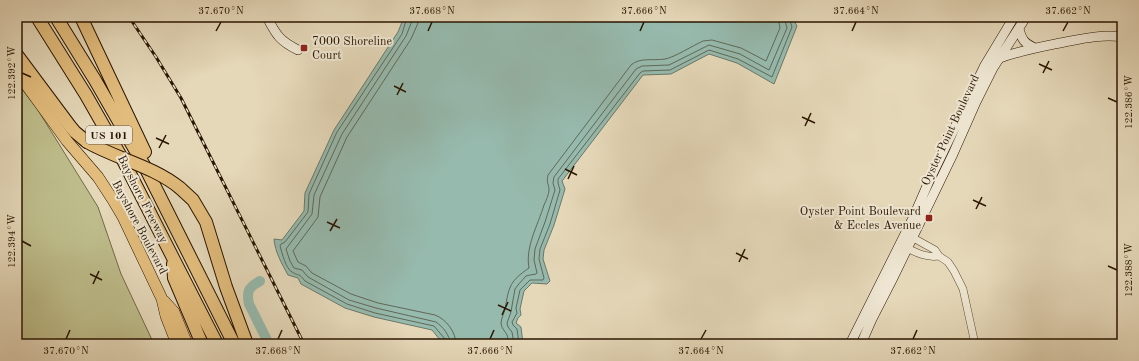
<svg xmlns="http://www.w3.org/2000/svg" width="1139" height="361" font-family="'Old Standard TT',serif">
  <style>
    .green { fill: #bdbc8a; stroke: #746845 }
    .water { fill: #96baae; stroke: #6b7868 }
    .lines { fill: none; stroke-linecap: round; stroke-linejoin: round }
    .shore { stroke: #606857; stroke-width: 1 }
    .river { stroke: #96baae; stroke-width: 10 }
    .street-casing { stroke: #59462e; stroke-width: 8 }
    .secondary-casing { stroke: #2a1500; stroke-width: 10 }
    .primary-casing { stroke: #2a1500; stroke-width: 12 }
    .highway-casing { stroke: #2a1500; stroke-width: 14 }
    .street { stroke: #eee6d2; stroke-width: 7 }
    .secondary { stroke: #eee6d2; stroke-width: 9 }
    .primary { stroke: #e2bc7c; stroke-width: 11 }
    .highway { stroke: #e2bc7c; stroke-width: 12 }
    .rail-casing { stroke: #2a1500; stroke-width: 3 }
    .rail { stroke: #eee6d2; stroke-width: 1.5; stroke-dasharray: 4.5; stroke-linecap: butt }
    .highway-bridge-casing { stroke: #2a1500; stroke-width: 14; stroke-linecap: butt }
    .highway-bridge { stroke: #e2bc7c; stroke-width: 12 }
    .ticks { fill: none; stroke: #2a1500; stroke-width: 1.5 }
    .poi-dot { fill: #8f2418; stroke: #eee6d2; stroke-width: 1.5 }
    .labels { text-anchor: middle; stroke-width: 4; stroke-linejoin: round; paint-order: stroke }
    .shield { fill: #eee6d2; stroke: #65543f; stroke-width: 1 }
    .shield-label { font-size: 11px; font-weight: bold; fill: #2a1500 }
    .poi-label { font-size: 12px; fill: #2a1500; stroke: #eee6d2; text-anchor: start }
    .street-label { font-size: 12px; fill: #2a1500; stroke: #eee6d2 }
    .neatline { fill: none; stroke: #2a1500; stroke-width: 1.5 }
    .ticks-label { font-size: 10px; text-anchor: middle; fill: #2a1500 }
  </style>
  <rect width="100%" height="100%" fill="#e5d8b9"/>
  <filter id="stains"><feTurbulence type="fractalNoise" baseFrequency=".005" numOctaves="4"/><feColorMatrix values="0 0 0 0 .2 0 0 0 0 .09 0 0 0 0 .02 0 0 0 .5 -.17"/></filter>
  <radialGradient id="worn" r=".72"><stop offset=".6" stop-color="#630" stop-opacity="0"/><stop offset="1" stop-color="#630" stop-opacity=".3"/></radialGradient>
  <path class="green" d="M 17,83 L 36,107 L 98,207 L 121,274 L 154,344 L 17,344 Z"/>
  <path class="water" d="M 404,17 L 792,17 L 797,26 L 774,84 L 737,63 L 709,54 L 671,74 L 643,75 L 562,181 L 565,189 L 554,225 L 544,250 L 543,259 L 550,281 L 547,284 L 532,283 L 524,291 L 520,309 L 521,315 L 518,318 L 516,323 L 521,327 L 523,344 L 441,344 L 441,341 L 432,330 L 374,317 L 345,308 L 301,284 L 298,278 L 288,275 C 282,264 275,252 274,239 L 282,240 L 304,211 L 305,193 L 334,130 L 398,32 Z"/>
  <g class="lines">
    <path class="shore" d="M 407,17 L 402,34 L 337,132 L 309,194 L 308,212 L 285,242 L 281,244 L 280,246 C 282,253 286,269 292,272 C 300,277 298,272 305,281 L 347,304 L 375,313 L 434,326 L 445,339 L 445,344
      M 412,17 L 412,21 L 406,36 L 342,134 L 314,195 L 312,214 L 286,249 L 290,261 L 294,268 L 302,270 L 308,277 L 349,300 L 376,308 L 436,322 C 443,327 450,335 450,344
      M 418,17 L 418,23 L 411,39 L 347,137 L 320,197 L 318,217 L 293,251 L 298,262 L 306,266 L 312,273 L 351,294 L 378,303 L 435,315 C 446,319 456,332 456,344
      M 508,344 C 508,341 508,337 507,335 C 505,331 502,329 501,324 C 501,318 504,314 505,309 C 509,286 510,281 529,268 C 525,247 538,225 544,205 C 546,201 549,194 549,190 C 549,184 546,183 548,175 L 631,65 C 640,57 653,61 665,59 C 673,58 694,45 703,41 L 712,40 L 741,48 L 766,61 L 780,28 L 778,17
      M 514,344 L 512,332 L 508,327 L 507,323 L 511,312 L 513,300 L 515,289 L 518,285 L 526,276 L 530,275 L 536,274 L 537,273 L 534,260 L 535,249 L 545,222 L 555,190 L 553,183 L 554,177 L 636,69 L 642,66 L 669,65 L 709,45 L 740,54 L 769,70 L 787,28 L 784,17
      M 519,344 L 517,329 L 513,325 L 512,322 L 517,313 L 516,308 L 520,290 L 530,280 L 543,280 L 544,278 L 539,259 L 540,249 L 550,224 L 560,190 L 558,183 L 558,179 L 640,73 L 643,71 L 670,70 L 709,50 L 738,59 L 772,77 L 792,27 L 789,17"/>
    <path class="river" d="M 260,281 C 249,287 246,291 249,304 L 269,344"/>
    <defs>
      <path id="street" d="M 908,235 L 935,250 L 939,256 L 948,262 L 954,271 L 963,289 L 975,344
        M 903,246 C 915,252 925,258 939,256"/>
      <path id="secondary" d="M 267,17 C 276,35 280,41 298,50
        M 1019,29 C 1022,40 1024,43 1035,48
        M 998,57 L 1000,58 C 1019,51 1040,47 1060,43 C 1081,39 1101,34 1122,37
        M 850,344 L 913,218 L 930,179 L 985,65 L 1014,17
        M 861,344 L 872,319 L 892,280 L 953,154 L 976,102 L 993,68 L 1026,17"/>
      <path id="primary" d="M 17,72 L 67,141 L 98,177 L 113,200 L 123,217 L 162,299 L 166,316 L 177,344
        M 164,301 L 174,312 L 187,344"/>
      <path id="highway" d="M 37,17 L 86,95 L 123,160 L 217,344
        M 56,17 L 95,80 L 145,167 L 234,344
        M 81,17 L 145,152
        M 17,55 L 70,126 L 75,132 L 87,142
        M 180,188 L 193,200 L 206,222 L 226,287 L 247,344
        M 173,264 L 174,278 L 202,344"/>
    </defs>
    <use href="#street" class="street-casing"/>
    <use href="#secondary" class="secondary-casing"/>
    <use href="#primary" class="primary-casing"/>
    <use href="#highway" class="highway-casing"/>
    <use href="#street" class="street"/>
    <use href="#secondary" class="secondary"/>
    <use href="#primary" class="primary"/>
    <use href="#highway" class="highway"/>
    <defs>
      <path id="rail" d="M 129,17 L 156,57 L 181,98 L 304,344"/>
    </defs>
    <use href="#rail" class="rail-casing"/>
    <use href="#rail" class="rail"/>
    <defs>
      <path id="highway-bridge" d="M 87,142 C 117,159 153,166 180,188"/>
    </defs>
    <use href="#highway-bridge" class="highway-bridge-casing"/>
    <use href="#highway-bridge" class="highway-bridge"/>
  </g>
  <path class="ticks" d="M 216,31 L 221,22M 428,31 L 432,22M 640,31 L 644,22M 852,31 L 856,22M 1063,31 L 1068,22M 1039,64 L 1052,70M 22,73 L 31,77M 1043,73 L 1049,61M 394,86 L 406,92M 397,95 L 403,83M 1108,98 L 1117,102M 802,117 L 815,123M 805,126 L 811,113M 156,138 L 169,144M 159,148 L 166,135M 565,169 L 577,175M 568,179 L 574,166M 973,200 L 986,206M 976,209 L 982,197M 327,222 L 340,228M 330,231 L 337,219M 22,241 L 31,246M 736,253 L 748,259M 739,262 L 745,249M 1108,266 L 1117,270M 90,274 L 102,280M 93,284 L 99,271M 498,305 L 511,311M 502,315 L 508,302M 66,339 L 70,330M 278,339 L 282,330M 490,339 L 494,330M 701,339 L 706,330M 913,339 L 917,330"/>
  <g class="poi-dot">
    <rect x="300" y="44" width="8" height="8" rx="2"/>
    <rect x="925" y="214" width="8" height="8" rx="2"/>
  </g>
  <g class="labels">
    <rect class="shield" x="86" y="126" width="46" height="18" rx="3"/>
    <g class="shield-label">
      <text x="109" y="139">US 101</text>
    </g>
    <g class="poi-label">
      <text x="312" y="45">7000 Shoreline<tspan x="312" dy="14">Court</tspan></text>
      <text x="921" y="215" text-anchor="end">Oyster Point Boulevard<tspan x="921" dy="14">&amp; Eccles Avenue</tspan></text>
    </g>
    <g class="street-label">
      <text transform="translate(950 130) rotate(-65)" y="4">Oyster Point Boulevard</text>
      <text transform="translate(143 199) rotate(63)" y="4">Bayshore Freeway</text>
      <text transform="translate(140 227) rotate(62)" y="4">Bayshore Boulevard</text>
    </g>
  </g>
  <rect width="1139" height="361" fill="none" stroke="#e5d8b9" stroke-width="44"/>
  <rect x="22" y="22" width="1095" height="317" class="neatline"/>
  <g class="ticks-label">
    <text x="221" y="14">37.670°N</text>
    <text x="432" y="14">37.668°N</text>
    <text x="644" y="14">37.666°N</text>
    <text x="856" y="14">37.664°N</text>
    <text x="1068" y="14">37.662°N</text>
    <text transform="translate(11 73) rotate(-90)" y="4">122.392°W</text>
    <text transform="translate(1128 102) rotate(-90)" y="4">122.386°W</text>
    <text transform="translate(11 241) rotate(-90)" y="4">122.394°W</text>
    <text transform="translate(1128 270) rotate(-90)" y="4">122.388°W</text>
    <text x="66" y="354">37.670°N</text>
    <text x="278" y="354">37.668°N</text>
    <text x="490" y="354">37.666°N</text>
    <text x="701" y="354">37.664°N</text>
    <text x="913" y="354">37.662°N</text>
  </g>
  <rect width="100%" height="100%" filter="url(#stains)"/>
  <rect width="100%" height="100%" fill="url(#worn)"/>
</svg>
